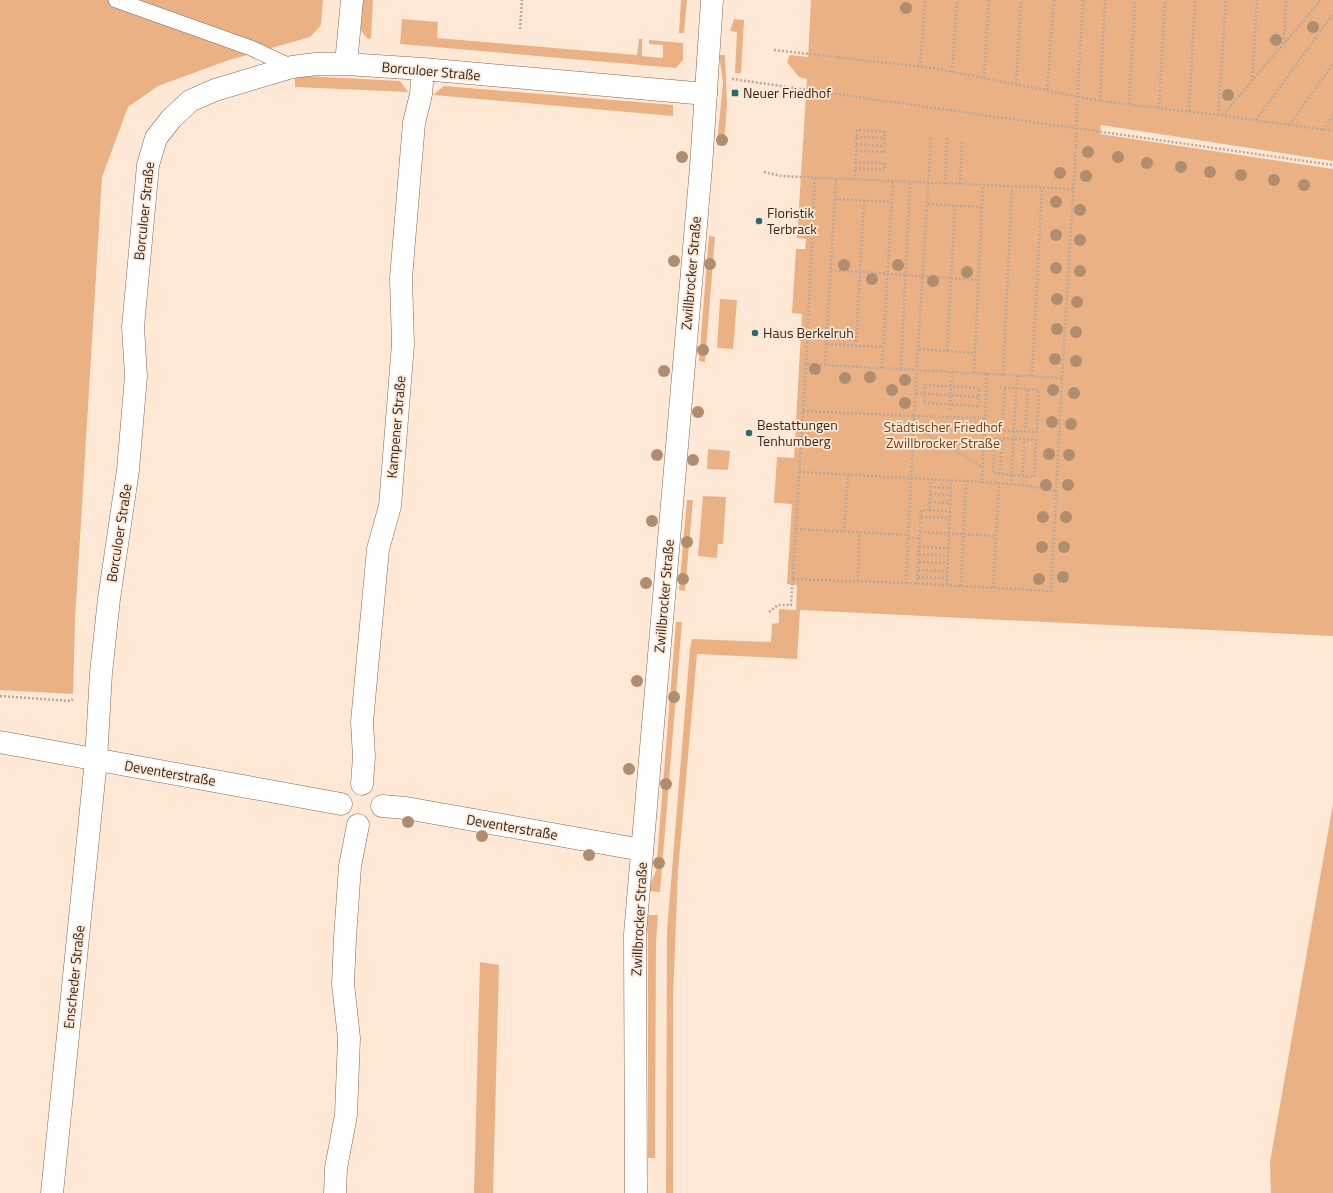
<svg xmlns="http://www.w3.org/2000/svg" width="1333" height="1193" font-family="'Titillium Web',sans-serif">
  <style>
    .green { fill: #eab284 }
    .lines { fill: none; stroke-linecap: round; stroke-linejoin: round }
    .lane-casing { stroke: #806753; stroke-width: 16 }
    .street-casing { stroke: #806753; stroke-width: 23 }
    .secondary-casing { stroke: #806753; stroke-width: 23 }
    .path { stroke: #bba89a; stroke-width: 2.5; stroke-dasharray: 2 2; stroke-linecap: butt }
    .lane { stroke: #fff; stroke-width: 15 }
    .street { stroke: #fff; stroke-width: 22 }
    .secondary { stroke: #fff; stroke-width: 22 }
    .path-bridge { stroke: #bba89a; stroke-width: 2.5; stroke-dasharray: 2 2; stroke-linecap: butt }
    .tree { fill: #b08d6f }
    .poi-dot { fill: #226d72; stroke: #ffe8d6; stroke-width: 1.5 }
    .labels { text-anchor: middle; stroke-width: 3.5; stroke-linejoin: round; paint-order: stroke }
    .street-label { font-size: 14px; fill: #332820; stroke: #ffe8d6 }
    .poi-label { font-size: 14px; fill: #332820; stroke: #ffe8d6; text-anchor: start }
    .park-label { font-size: 14px; fill: #6f431b; stroke: #ffe8d6 }
  </style>
  <rect width="100%" height="100%" fill="#ffe8d6"/>
  <path class="green" d="M 0,0 L 323,0 L 321,25 L 310,37 L 226,61 L 158,86 L 128,107 L 102,177 L 75,620 L 73,694 L 0,690 Z
    M 361,0 L 373,0 L 371,38 L 369,39 C 355,29 360,15 361,0 Z
    M 681,0 L 687,0 L 684,33 L 679,33 Z
    M 811,0 L 1333,0 L 1333,161 L 1101,125 L 1100,134 L 1333,169 L 1333,636 L 800,610 L 797,659 L 697,654 L 678,871 L 673,998 L 673,1193 L 666,1193 L 667,931 L 690,648 L 692,639 L 771,642 L 772,624 L 779,623 L 779,609 L 796,610 L 797,585 L 787,584 L 792,504 L 774,503 L 777,457 L 794,458 L 802,314 L 792,313 L 796,249 L 805,249 L 806,239 L 797,238 L 807,79 L 799,77 L 787,62 L 790,55 L 808,57 Z
    M 402,19 L 438,22 L 437,38 L 637,55 L 639,39 L 642,39 L 642,56 L 663,58 L 663,45 L 649,44 L 649,40 L 683,43 L 683,60 L 676,68 L 400,44 Z
    M 734,19 L 744,20 L 741,73 L 735,73 L 737,32 L 730,31 Z
    M 719,55 L 725,55 L 727,104 L 724,146 L 717,145 L 723,82 Z
    M 303,76 L 400,81 L 408,92 L 295,87 L 295,77 Z
    M 444,86 L 673,105 L 673,116 L 433,95 Z
    M 709,236 L 715,237 L 705,362 L 699,361 Z
    M 720,299 L 737,300 L 733,349 L 717,348 Z
    M 708,449 L 730,451 L 728,470 L 707,469 Z
    M 703,496 L 726,497 L 723,544 L 718,544 L 717,558 L 698,556 Z
    M 687,500 L 693,500 L 685,591 L 679,590 Z
    M 676,622 L 682,622 L 660,892 L 647,891 L 656,871 Z
    M 1333,804 L 1333,1193 L 1271,1193 L 1270,1162 Z
    M 645,915 L 658,915 L 656,942 L 655,1158 L 648,1158 L 648,936 Z
    M 480,962 L 499,965 L 493,1193 L 474,1193 Z"/>
  <g class="lines">
    <defs>
      <path id="lane" d="M 116,0 L 251,48 L 292,67"/>
      <path id="street" d="M 346,64 L 352,0
        M 0,742 L 341,804
        M 362,784 L 364,757 L 362,722 L 378,549 L 390,506 L 403,344 L 401,278 L 414,123 L 421,94 L 423,69
        M 382,806 L 406,808 L 642,850
        M 52,1193 L 96,760 L 101,673 L 109,599 L 128,470 L 136,376 L 133,327 L 148,165 L 156,138 L 171,119 L 190,101 L 215,90 L 292,67 L 316,64 L 346,64 L 423,69 L 706,94
        M 335,1193 L 336,1168 L 346,1115 L 349,1038 L 343,984 L 345,938 L 350,866 L 358,825"/>
      <path id="secondary" d="M 636,1193 L 635,934 L 701,167 L 712,0"/>
    </defs>
    <use href="#lane" class="lane-casing"/>
    <use href="#street" class="street-casing"/>
    <use href="#secondary" class="secondary-casing"/>
    <path class="path" d="M 520,29 L 522,0
      M 1284,43 L 1286,0
      M 774,50 L 933,68 L 1100,101 L 1218,115 L 1333,131
      M 920,67 L 925,0
      M 952,72 L 957,0
      M 984,78 L 989,0
      M 732,79 L 1333,165
      M 1252,81 L 1257,0
      M 1016,84 L 1021,0
      M 1047,90 L 1054,0
      M 1100,101 L 1105,0
      M 1129,104 L 1135,0
      M 1077,106 L 1083,0
      M 1159,108 L 1165,0
      M 1189,111 L 1195,0
      M 1218,115 L 1226,0
      M 1223,115 L 1321,0
      M 1256,120 L 1333,14
      M 1289,125 L 1333,64
      M 1323,130 L 1333,116
      M 856,137 L 885,138
      M 856,144 L 884,146
      M 856,151 L 884,152 L 885,132 L 856,130
      M 855,168 L 885,170 L 885,164 L 855,162
      M 764,172 L 781,176 L 1074,189
      M 815,178 L 806,364 L 1062,378 L 1076,146
      M 855,180 L 857,128
      M 945,184 L 947,138
      M 960,184 L 962,142
      M 835,199 L 892,202
      M 928,204 L 982,207
      M 831,270 L 979,280
      M 827,344 L 883,347
      M 856,346 L 864,200
      M 919,349 L 975,353
      M 947,351 L 955,206
      M 825,365 L 836,179
      M 882,368 L 893,181
      M 901,369 L 910,182
      M 974,373 L 983,185
      M 987,374 L 982,482 L 1024,485 L 1055,491
      M 1003,375 L 1012,186
      M 1032,376 L 1042,188
      M 925,385 L 979,388 L 978,406 L 924,403 Z
      M 916,393 L 978,397
      M 950,410 L 952,372
      M 803,411 L 914,416 L 931,137
      M 914,426 L 982,467
      M 984,430 L 1037,432 L 1039,390 L 998,387
      M 1002,431 L 1005,388
      M 1025,432 L 1028,389
      M 995,438 L 1036,440 L 1034,477 L 993,473 Z
      M 799,472 L 982,482
      M 1000,474 L 1002,438
      M 1023,476 L 1024,440
      M 1011,485 L 1017,375
      M 930,487 L 951,488
      M 930,494 L 951,495
      M 930,502 L 950,503
      M 929,510 L 950,511
      M 921,517 L 950,518
      M 796,529 L 909,535
      M 844,532 L 848,475
      M 920,532 L 996,536
      M 908,538 L 920,538
      M 919,547 L 949,548
      M 919,554 L 948,556
      M 919,562 L 948,563
      M 918,570 L 947,571
      M 918,577 L 947,578
      M 793,579 L 906,583 L 914,416 L 985,418
      M 858,581 L 859,532
      M 906,583 L 1051,591 L 1062,378
      M 917,584 L 921,510 L 929,510 L 931,479
      M 947,585 L 951,480
      M 961,586 L 966,481
      M 993,588 L 999,484
      M 769,612 L 778,605 L 791,605 L 806,364
      M 0,696 L 71,701 L 74,698"/>
    <use href="#lane" class="lane"/>
    <use href="#street" class="street"/>
    <use href="#secondary" class="secondary"/>
    <path class="path-bridge" d="M 1076,146 L 1077,106"/>
  </g>
  <g class="tree">
    <circle cx="906" cy="8" r="6"/>
    <circle cx="1313" cy="27" r="6"/>
    <circle cx="1276" cy="40" r="6"/>
    <circle cx="1228" cy="95" r="6"/>
    <circle cx="722" cy="140" r="6"/>
    <circle cx="1088" cy="152" r="6"/>
    <circle cx="682" cy="157" r="6"/>
    <circle cx="1118" cy="157" r="6"/>
    <circle cx="1147" cy="163" r="6"/>
    <circle cx="1181" cy="167" r="6"/>
    <circle cx="1210" cy="172" r="6"/>
    <circle cx="1060" cy="173" r="6"/>
    <circle cx="1241" cy="175" r="6"/>
    <circle cx="1086" cy="176" r="6"/>
    <circle cx="1274" cy="180" r="6"/>
    <circle cx="1304" cy="185" r="6"/>
    <circle cx="1056" cy="202" r="6"/>
    <circle cx="1080" cy="210" r="6"/>
    <circle cx="1056" cy="235" r="6"/>
    <circle cx="1080" cy="240" r="6"/>
    <circle cx="674" cy="261" r="6"/>
    <circle cx="710" cy="264" r="6"/>
    <circle cx="844" cy="265" r="6"/>
    <circle cx="898" cy="265" r="6"/>
    <circle cx="1056" cy="268" r="6"/>
    <circle cx="1080" cy="271" r="6"/>
    <circle cx="967" cy="272" r="6"/>
    <circle cx="872" cy="279" r="6"/>
    <circle cx="933" cy="281" r="6"/>
    <circle cx="1057" cy="299" r="6"/>
    <circle cx="1077" cy="302" r="6"/>
    <circle cx="1057" cy="329" r="6"/>
    <circle cx="1076" cy="332" r="6"/>
    <circle cx="703" cy="350" r="6"/>
    <circle cx="1055" cy="359" r="6"/>
    <circle cx="1076" cy="361" r="6"/>
    <circle cx="815" cy="369" r="6"/>
    <circle cx="664" cy="371" r="6"/>
    <circle cx="870" cy="377" r="6"/>
    <circle cx="845" cy="378" r="6"/>
    <circle cx="905" cy="380" r="6"/>
    <circle cx="892" cy="390" r="6"/>
    <circle cx="1053" cy="390" r="6"/>
    <circle cx="1074" cy="393" r="6"/>
    <circle cx="905" cy="403" r="6"/>
    <circle cx="698" cy="412" r="6"/>
    <circle cx="1052" cy="422" r="6"/>
    <circle cx="1071" cy="424" r="6"/>
    <circle cx="1049" cy="454" r="6"/>
    <circle cx="657" cy="455" r="6"/>
    <circle cx="1069" cy="455" r="6"/>
    <circle cx="693" cy="460" r="6"/>
    <circle cx="1046" cy="485" r="6"/>
    <circle cx="1068" cy="485" r="6"/>
    <circle cx="1043" cy="517" r="6"/>
    <circle cx="1066" cy="517" r="6"/>
    <circle cx="652" cy="521" r="6"/>
    <circle cx="687" cy="542" r="6"/>
    <circle cx="1042" cy="547" r="6"/>
    <circle cx="1064" cy="547" r="6"/>
    <circle cx="1063" cy="577" r="6"/>
    <circle cx="683" cy="579" r="6"/>
    <circle cx="1039" cy="579" r="6"/>
    <circle cx="646" cy="583" r="6"/>
    <circle cx="637" cy="681" r="6"/>
    <circle cx="674" cy="697" r="6"/>
    <circle cx="629" cy="769" r="6"/>
    <circle cx="666" cy="784" r="6"/>
    <circle cx="408" cy="822" r="6"/>
    <circle cx="482" cy="836" r="6"/>
    <circle cx="589" cy="855" r="6"/>
    <circle cx="659" cy="863" r="6"/>
  </g>
  <g class="poi-dot">
    <rect x="731" y="89" width="8" height="8" rx="2"/>
    <circle cx="759" cy="221" r="4"/>
    <circle cx="755" cy="333" r="4"/>
    <circle cx="749" cy="433" r="4"/>
  </g>
  <g class="labels">
    <g class="street-label">
      <text transform="translate(431 71) rotate(5)" y="5">Borculoer Straße</text>
      <text transform="translate(144 211) rotate(-84)" y="5">Borculoer Straße</text>
      <text transform="translate(691 273) rotate(-85)" y="5">Zwillbrocker Straße</text>
      <text transform="translate(396 427) rotate(-85)" y="5">Kampener Straße</text>
      <text transform="translate(119 533) rotate(-81)" y="5">Borculoer Straße</text>
      <text transform="translate(664 596) rotate(-85)" y="5">Zwillbrocker Straße</text>
      <text transform="translate(170 773) rotate(10)" y="5">Deventerstraße</text>
      <text transform="translate(512 827) rotate(10)" y="5">Deventerstraße</text>
      <text transform="translate(639 919) rotate(-87)" y="5">Zwillbrocker Straße</text>
      <text transform="translate(74 977) rotate(-84)" y="5">Enscheder Straße</text>
    </g>
    <g class="poi-label">
      <text x="743" y="98">Neuer Friedhof</text>
      <text x="767" y="218">Floristik<tspan x="767" dy="16">Terbrack</tspan></text>
      <text x="763" y="338">Haus Berkelruh</text>
      <text x="757" y="430">Bestattungen<tspan x="757" dy="16">Tenhumberg</tspan></text>
    </g>
    <g class="park-label">
      <text x="943" y="432">Städtischer Friedhof<tspan x="943" dy="16">Zwillbrocker Straße</tspan></text>
    </g>
  </g>
</svg>
